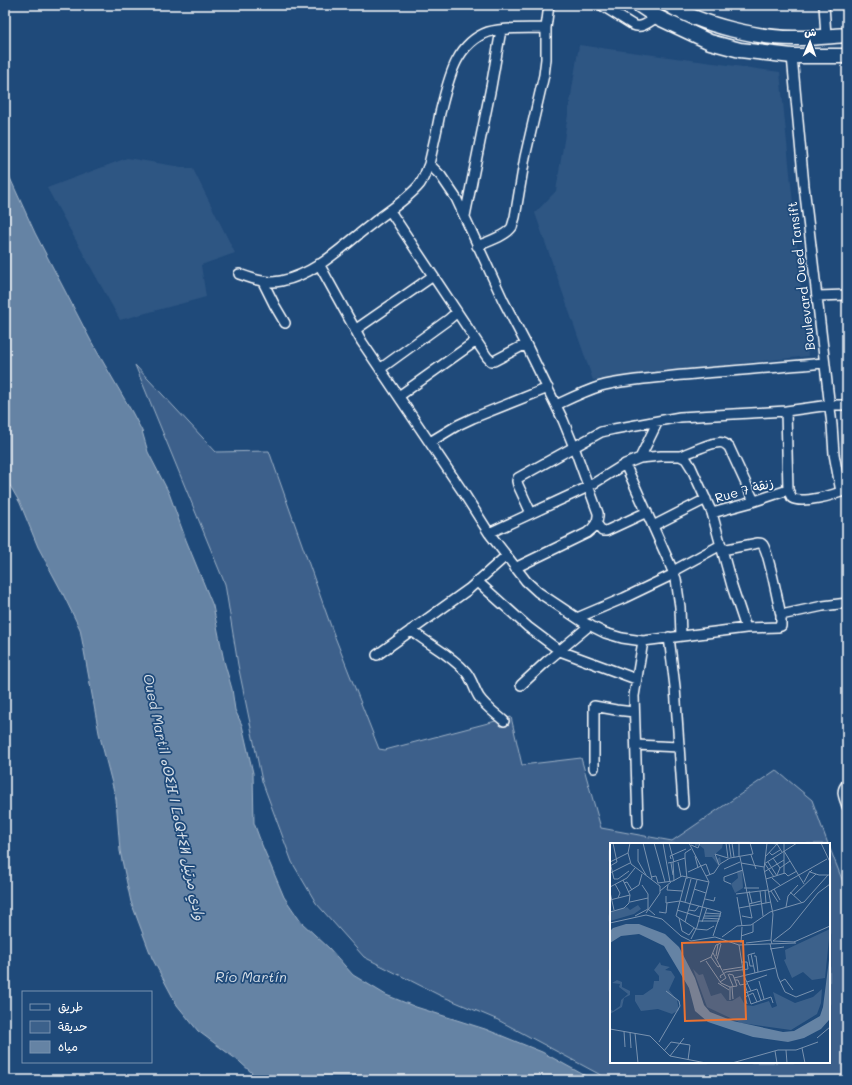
<svg xmlns="http://www.w3.org/2000/svg" width="852" height="1085" font-family="Mali,'Playpen Sans Arabic','Noto Sans Tifinagh',sans-serif">
  <style>
    .built { fill: #2e5683 }
    .green { fill: #3c618b; stroke: #9eb0c5 }
    .water { fill: #6583a4; stroke: #a3b5c8 }
    .lines { fill: none; stroke-linecap: round; stroke-linejoin: round }
    .minor-casing { stroke: #fff; stroke-width: 12 }
    .trunk-casing { stroke: #fff; stroke-width: 17 }
    .minor { stroke: #1f4a7a; stroke-width: 9 }
    .trunk { stroke: #1f4a7a; stroke-width: 14 }
    .labels { text-anchor: middle; stroke-width: 3.5; stroke-linejoin: round; paint-order: stroke }
    .street-label { font-size: 13px; fill: #fff; stroke: #1f4a7a }
    .water-label { font-size: 14px; font-style: italic; fill: #d8e0e8; stroke: #1f4a7a }
    .inset-road { fill: none; stroke: #7992af; stroke-width: 1 }
    .view { fill: #eb7230; fill-opacity: 0.15; stroke: #eb7230; stroke-width: 2 }
    .inset-edge { fill: none; stroke: #fff; stroke-width: 2 }
  </style>
  <rect width="100%" height="100%" fill="#1f4a7a"/>
  <filter id="ink" filterUnits="userSpaceOnUse"><feTurbulence type="fractalNoise" baseFrequency=".025" numOctaves="2"/><feDisplacementMap in="SourceGraphic" scale="8" xChannelSelector="R" yChannelSelector="G"/><feConvolveMatrix kernelMatrix="1 2 1 2 8 2 1 2 1" color-interpolation-filters="sRGB"/></filter>
  <g filter="url(#ink)">
    <path class="built" d="M 579,45 L 780,72 L 808,356 L 593,380 L 535,213 L 556,191 Z
      M 127,158 L 193,169 L 235,253 L 201,265 L 206,297 L 120,320 L 47,188 Z"/>
    <path class="green" d="M 135,365 L 216,452 L 269,451 L 333,632 L 379,749 L 385,750 L 511,717 L 522,765 L 581,758 L 601,828 L 672,841 L 776,770 L 812,800 L 828,844 L 611,844 L 611,1062 L 829,1062 L 829,846 L 847,892 L 847,1080 L 610,1080 L 498,1020 L 439,995 L 364,957 L 316,903 L 292,862 L 262,781 L 238,665 L 225,584 Z"/>
    <path class="water" d="M 5,167 L 35,233 L 91,341 L 132,412 L 142,431 L 148,452 L 169,493 L 186,540 L 213,606 L 224,661 L 232,689 L 235,710 L 242,725 L 253,773 L 254,823 L 262,845 L 284,897 L 301,922 L 329,948 L 353,975 L 386,995 L 416,1007 L 485,1029 L 542,1052 L 593,1080 L 255,1080 L 252,1073 L 240,1062 L 198,1031 L 177,1005 L 152,958 L 131,902 L 120,851 L 116,799 L 99,733 L 80,629 L 63,594 L 38,547 L 20,503 L 5,477 Z"/>
    <g class="lines">
      <defs>
        <path id="minor" d="M 601,5 L 633,25 C 642,29 649,22 657,17
          M 824,5 L 826,36
          M 792,56 L 804,186 L 832,425 L 834,454 L 841,492
          M 429,164 L 441,176 L 456,198 L 503,300 L 526,344 L 563,420 L 574,447 L 598,513 C 599,522 594,528 587,533 L 515,568
          M 390,211 L 487,357 L 491,361 L 494,361 L 526,344
          M 465,216 L 491,87 L 501,30
          M 477,246 C 487,242 506,236 512,227 C 513,224 514,220 515,217 L 525,157 L 544,75 L 546,59 L 546,28 L 549,5
          M 319,264 L 362,342 L 463,492 L 489,533 L 526,581 L 538,592 L 583,622 L 605,633 L 622,638 L 643,641
          M 239,274 C 253,279 266,284 281,281 C 317,274 345,244 373,223 C 388,211 408,199 420,184 C 424,178 426,171 429,164 C 433,147 437,130 440,113 C 448,83 454,44 488,32 C 502,27 530,29 546,28
          M 263,282 L 275,306 L 285,323
          M 817,296 L 847,295
          M 355,330 L 433,276
          M 380,369 L 449,319 L 457,312
          M 399,396 L 476,341
          M 556,405 C 571,398 585,391 601,386 C 624,380 649,379 673,376 C 723,371 774,368 824,363
          M 786,411 L 788,490
          M 430,442 L 458,425 L 473,418 L 548,388
          M 680,456 C 689,453 715,440 723,443 C 725,443 727,446 729,447 L 754,501
          M 625,464 L 669,562 L 676,579 L 680,607 L 681,636
          M 531,513 L 518,485 L 517,481 L 518,478 L 601,432 L 614,429 L 680,417 L 786,411 L 830,405 L 847,405
          M 712,513 L 749,503 L 788,490 L 792,498 C 802,504 834,495 846,490
          M 596,523 L 602,531 L 606,531 L 647,512
          M 653,526 L 706,499
          M 489,533 L 588,487 L 625,464 L 640,458 L 658,421
          M 722,550 L 758,543 C 761,543 761,543 763,545 C 769,553 778,603 781,615 L 823,606 L 847,603
          M 673,571 L 721,545
          M 477,581 L 528,627 L 560,651 L 636,679
          M 577,618 L 624,598 L 674,574
          M 746,628 L 778,627 L 781,626 L 781,615
          M 411,630 C 429,645 450,654 466,672 C 472,679 474,689 479,697 C 485,706 495,713 504,721
          M 669,637 L 675,687 L 683,804
          M 377,655 L 469,589 L 506,556
          M 521,685 L 547,661 L 590,625
          M 636,745 L 679,747
          M 594,768 L 594,706 L 616,710 L 634,712
          M 847,784 C 840,791 844,797 847,806
          M 638,823 L 634,696 L 643,641 L 746,628 L 732,586 L 712,513 L 691,467 L 686,459 L 680,456 L 661,456 L 640,458"/>
        <path id="trunk" d="M 639,5 L 657,17 L 710,42 L 740,50 L 792,56 L 847,56
          M 669,5 C 702,25 760,39 798,38 C 814,38 831,36 847,35"/>
      </defs>
      <use href="#minor" class="minor-casing"/>
      <use href="#trunk" class="trunk-casing"/>
      <use href="#minor" class="minor"/>
      <use href="#trunk" class="trunk"/>
    </g>
  </g>
  <g class="labels">
    <g class="street-label">
      <text transform="translate(801 276) rotate(-97)" y="5">Boulevard Oued Tansift</text>
      <text transform="translate(744 490) rotate(-16)" y="5">Rue 7 زنقة</text>
    </g>
    <g class="water-label">
      <text transform="translate(174 797) rotate(78)" y="5">Oued Martil ⴰⵙⵉⴼ ⵏ ⵎⴰⵕⵜⵉⵍ وادي مرتيل</text>
      <text x="251" y="982">Río Martín</text>
    </g>
  </g>
  <g transform="translate(610 843)">
    <rect width="220" height="220" fill="#1f4a7a"/>
    <path d="M 85,0 L 113,0 L 112,5 L 104,12 L 107,16 L 110,14 L 111,19 L 108,22 L 102,14 L 95,14 L 94,6 L 89,2 L 85,4 ZM 132,27 L 133,45 L 125,50 L 121,41 L 128,35 L 127,28 ZM 28,62 L 31,66 L 24,71 L 0,78 L 0,69 L 17,64 L 20,67 ZM 220,86 L 215,135 L 202,137 L 193,129 L 182,135 L 174,117 L 176,116 L 175,107 ZM 50,119 L 51,122 L 60,124 L 55,127 L 61,128 L 65,134 L 59,147 L 67,157 L 69,167 L 62,171 L 48,166 L 31,168 L 25,158 L 25,152 L 33,152 L 43,145 L 44,138 L 49,138 L 49,133 L 44,127 ZM 83,126 L 89,132 L 93,131 L 101,153 L 111,150 L 117,158 L 122,158 L 130,153 L 135,162 L 143,163 L 159,158 L 162,165 L 167,163 L 163,149 L 185,160 L 203,154 L 212,146 L 211,160 L 207,171 L 181,187 L 131,180 L 97,164 ZM 7,137 L 12,139 L 12,144 L 20,148 L 20,152 L 14,155 L 12,164 L 0,171 L 0,166 L 3,168 L 10,163 L 11,157 L 18,151 L 9,144 L 10,141 L 2,140 Z" fill="#3c618b"/>
    <path d="M 29,81 L 55,91 L 69,104 L 85,135 L 94,162 L 100,169 L 123,178 L 173,189 L 184,188 L 210,173 L 213,164 L 220,109 L 219,177 L 211,186 L 194,195 L 178,199 L 143,194 L 98,179 L 85,168 L 79,145 L 54,103 L 29,91 L 11,93 L 0,100 L 0,88 L 3,85 L 16,81 Z" fill="#6583a4"/>
    <path class="inset-road" d="M 20,0 L 18,10 L 21,21 L 50,43 L 50,50 L 36,70M 33,0 L 42,36M 44,0 L 55,39M 53,0 L 60,39M 59,0 L 64,19M 79,0 L 99,39 L 87,84 L 81,96M 116,0 L 118,15M 119,0 L 121,14M 122,0 L 124,14M 157,0 L 154,26 L 163,71 L 161,97M 159,0 L 167,1 L 172,9M 211,0 L 220,19M 81,2 L 88,5 L 90,0M 28,6 L 28,18 L 36,32M 174,8 L 194,41M 159,9 L 162,12 L 170,7M 141,12 L 146,26M 85,13 L 88,25M 129,14 L 129,0M 130,14 L 142,75 L 132,73M 155,14 L 168,0M 75,15 L 75,10 L 81,6M 163,15 L 170,25M 61,16 L 60,13 L 76,6M 0,19 L 4,36 L 8,36M 0,19 L 18,10M 63,19 L 75,15 L 77,36M 68,19 L 71,34M 158,19 L 167,33M 58,20 L 63,19 L 64,38M 61,20 L 63,32M 131,20 L 154,24M 154,21 L 187,0M 155,21 L 164,34M 109,22 L 105,11 L 118,15M 0,23 L 7,19 L 3,0M 91,23 L 96,21 L 100,32M 114,26 L 130,19M 202,27 L 200,29 L 209,32 L 220,32M 78,29 L 91,23M 154,29 L 174,17M 0,30 L 20,20M 174,31 L 174,0M 167,32 L 170,25 L 180,18M 96,33 L 104,30 L 110,21 L 120,15 L 143,11 L 140,0M 41,34 L 46,33 L 48,40M 76,35 L 66,73 L 86,86M 162,35 L 171,43M 8,36 L 19,28M 156,36 L 175,30 L 178,33 L 187,28M 194,39 L 200,28M 14,40 L 17,39 L 22,47M 48,40 L 63,38 L 72,33 L 99,39M 5,41 L 10,50 L 8,55M 121,41 L 114,38 L 114,34 L 133,27M 32,42 L 38,51 L 38,66M 58,42 L 57,47 L 72,48M 0,44 L 17,35 L 25,25M 134,45 L 149,45M 84,46 L 96,50M 164,46 L 170,57M 155,47 L 156,60M 50,48 L 61,39M 139,48 L 142,60M 150,48 L 153,73M 161,48 L 168,59M 0,49 L 4,67M 18,49 L 29,42 L 32,31M 159,49 L 217,16M 180,49 L 192,60M 126,51 L 158,47M 184,52 L 206,31M 56,53 L 56,60 L 70,58M 127,54 L 132,83M 95,56 L 104,58 L 105,54M 0,57 L 20,52M 70,58 L 111,69 L 103,93M 20,59 L 38,55M 75,59 L 81,36M 139,61 L 151,58M 176,64 L 178,53 L 188,42M 129,65 L 161,59M 67,67 L 90,74M 79,67 L 85,68 L 89,63M 0,69 L 14,65 L 19,60 L 20,52 L 13,37M 49,69 L 56,70 L 57,60M 95,70 L 111,71M 25,73 L 38,66 L 45,72M 94,73 L 111,73M 69,75 L 72,88 L 79,92 L 84,85M 93,75 L 110,76M 89,78 L 109,78M 75,79 L 87,37M 92,79 L 97,65M 0,80 L 36,72 L 52,76 L 71,93 L 81,98 L 105,94 L 129,102 L 186,100M 86,86 L 97,87 L 104,83M 131,93 L 143,89 L 143,81M 112,94 L 127,83 L 141,82 L 160,69 L 194,59 L 218,32M 163,98 L 180,85 L 208,50 L 220,41M 163,98 L 185,99M 184,99 L 220,83M 131,100 L 132,84M 136,100 L 161,97 L 162,101M 160,101 L 168,134 L 175,149 L 186,154 L 204,147M 129,102 L 134,133M 160,106 L 174,104M 103,110 L 116,135 L 110,139M 141,111 L 138,112 L 140,123 L 143,123M 106,113 L 108,101M 144,113 L 146,113 L 148,129M 101,114 L 108,124 L 111,123M 107,116 L 111,101M 96,118 L 111,140 L 120,144M 90,119 L 101,114 L 106,102 L 111,100M 113,127 L 132,124M 145,130 L 141,111 L 145,110M 118,131 L 123,143M 119,131 L 123,132 L 127,143 L 120,144 L 120,157M 134,133 L 141,148M 111,135 L 110,133 L 116,129 L 138,126 L 137,119 L 131,119M 124,135 L 165,125M 125,137 L 128,137 L 130,142 L 135,141M 149,138 L 154,156M 137,139 L 157,132M 170,139 L 175,136 L 183,147M 108,140 L 119,147M 138,140 L 135,142 L 141,161 L 161,154 L 163,160M 122,144 L 123,156M 135,150 L 147,146 L 151,158M 137,161 L 135,154 L 143,150 L 147,159M 0,186 L 40,193 L 60,213 L 96,220M 14,188 L 15,204M 20,189 L 21,205M 25,190 L 28,220M 207,195 L 220,184M 49,199 L 70,163 L 69,158 L 56,148M 192,205 L 195,220M 176,207 L 177,220M 54,208 L 61,199 L 80,202 L 78,217M 165,208 L 167,220M 60,213 L 74,195M 122,220 L 168,207 L 186,207 L 208,199"/>
    <path class="view" d="M 133,98 L 136,176 L 75,178 L 72,100 Z"/>
    <rect width="220" height="220" class="inset-edge"/>
  </g>
  <rect width="852" height="1085" fill="none" stroke="#1f4a7a" stroke-width="20"/>
  <rect x="10" y="10" width="832" height="1065" fill="none" stroke="#fff" stroke-width="1.5" filter="url(#ink)"/>
  <rect x="22" y="991" width="130" height="72" fill="#1f4a7a" stroke="#7992af"/>
  <rect x="30" y="1004" width="20" height="6" fill="#1f4a7a" stroke="#7992af"/>
  <text x="58" y="1011" font-size="12" fill="#ffffff">طريق</text>
  <rect x="30" y="1021" width="20" height="12" fill="#3c618b" stroke="#7992af"/>
  <text x="58" y="1031" font-size="12" fill="#ffffff">حديقة</text>
  <rect x="30" y="1041" width="20" height="12" fill="#6583a4" stroke="#7992af"/>
  <text x="58" y="1051" font-size="12" fill="#ffffff">مياه</text>
  <g transform="translate(810 42) rotate(2)" stroke="#1f4a7a" stroke-width="3" paint-order="stroke">
  <path d="M0-3L7 15L0 10L-7 15Z" fill="#ffffff"/>
  <text y="-6" font-size="11" font-weight="bold" text-anchor="middle" fill="#ffffff">ش</text>
  </g>
</svg>
